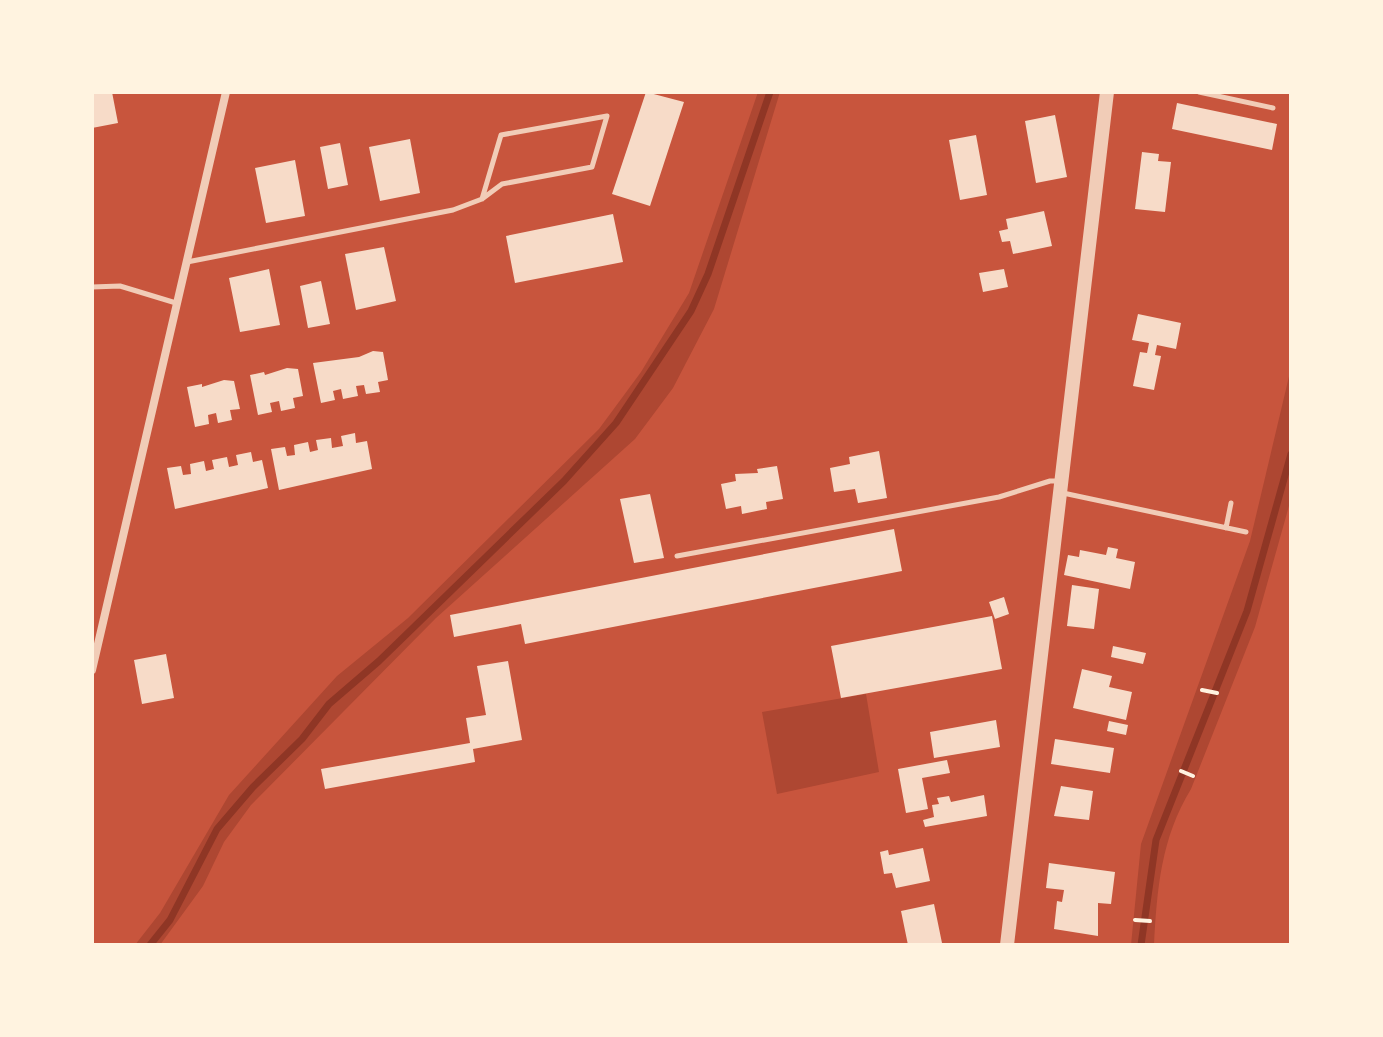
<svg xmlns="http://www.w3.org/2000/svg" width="1383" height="1037" font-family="'Public Sans',sans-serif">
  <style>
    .green { fill: #ae4732 }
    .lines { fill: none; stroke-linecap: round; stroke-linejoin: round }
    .stream { stroke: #8f3625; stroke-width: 7 }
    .building { fill: #f7dbc8 }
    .path { stroke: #fff3e0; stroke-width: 4 }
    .service { stroke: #f1ccb7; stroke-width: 5 }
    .minor { stroke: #f1ccb7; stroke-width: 8 }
    .tertiary { stroke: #f1ccb7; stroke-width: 14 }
  </style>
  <rect width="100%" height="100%" fill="#c8553d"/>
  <path class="green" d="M 758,92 L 780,92 L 714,309 L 673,388 L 635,439 L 436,618 L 251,805 L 224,842 L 203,886 L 160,945 L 135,945 L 160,913 L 229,795 L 337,676 L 408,618 L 599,429 L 641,372 L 689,293 Z
    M 1291,368 L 1291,498 L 1287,513 L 1255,627 L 1191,789 C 1161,838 1157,889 1154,945 L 1131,945 L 1141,844 L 1250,541 Z
    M 866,694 L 879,772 L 777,794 L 762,712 Z"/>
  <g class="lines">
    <path class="stream" d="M 150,945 L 170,920 L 217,829 L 253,787 L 302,739 L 329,704 L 379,661 L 564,481 L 616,423 L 691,311 L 708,274 L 770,92
      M 1141,945 L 1156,840 L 1247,611 L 1291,454"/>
  </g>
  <path class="building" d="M 92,92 L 112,92 L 118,123 L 92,128 Z
    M 646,92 L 684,102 L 650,206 L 612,194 Z
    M 1177,103 L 1277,124 L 1272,150 L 1172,129 Z
    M 1055,115 L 1067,177 L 1036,183 L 1025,121 Z
    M 976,135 L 987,195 L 960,200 L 949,140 Z
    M 410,139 L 420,193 L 380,201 L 369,147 Z
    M 340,143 L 348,185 L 328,189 L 320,147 Z
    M 1142,152 L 1159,154 L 1158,161 L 1171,162 L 1165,212 L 1135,209 Z
    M 295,160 L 305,216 L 266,223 L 255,168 Z
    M 1044,211 L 1052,246 L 1013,254 L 1010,241 L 1002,242 L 999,231 L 1008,229 L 1006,219 Z
    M 613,214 L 623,262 L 515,283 L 506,236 Z
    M 384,247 L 396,301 L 356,310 L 345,254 Z
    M 269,269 L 280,325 L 240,332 L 229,278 Z
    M 1004,269 L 1008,287 L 983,292 L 979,273 Z
    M 321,281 L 330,324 L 308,328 L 300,286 Z
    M 1138,314 L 1181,323 L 1176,349 L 1157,345 L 1155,355 L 1161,356 L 1154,390 L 1133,386 L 1140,352 L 1147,353 L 1149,343 L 1132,340 Z
    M 373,351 L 383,352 L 388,380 L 378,382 L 380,392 L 366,394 L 364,385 L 356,386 L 358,396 L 343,399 L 341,389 L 333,391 L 335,400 L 321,403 L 313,363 L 359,357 Z
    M 287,368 L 298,369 L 303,396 L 293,398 L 295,408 L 281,411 L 279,401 L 270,403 L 272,412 L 258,415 L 250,375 L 264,372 L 265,375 Z
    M 224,380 L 234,381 L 240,409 L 230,410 L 232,420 L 218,423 L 216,413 L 208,415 L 209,424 L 195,427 L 187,387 L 202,384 L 202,387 Z
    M 355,433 L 356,443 L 367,441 L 372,469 L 279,490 L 271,449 L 285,447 L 287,456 L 295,455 L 294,445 L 308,442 L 310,452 L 318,450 L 316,440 L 331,438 L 332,448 L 343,446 L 341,436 Z
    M 879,451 L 887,498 L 858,503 L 855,489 L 834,492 L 830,468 L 850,464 L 849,457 Z
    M 251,452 L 253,462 L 262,460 L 268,488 L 175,509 L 167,468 L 181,466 L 183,475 L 191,474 L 190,464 L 204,461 L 206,471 L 214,469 L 212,460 L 227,457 L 229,467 L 238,465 L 236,455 Z
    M 777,466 L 783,499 L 766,502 L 767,509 L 742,514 L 741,506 L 726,509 L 721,484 L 736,481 L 735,474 L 758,473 L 757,469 Z
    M 650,494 L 664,558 L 634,563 L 620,499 Z
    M 894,529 L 902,571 L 525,644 L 521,624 L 454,637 L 450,615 Z
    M 1108,547 L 1118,549 L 1116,558 L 1135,562 L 1130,589 L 1064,575 L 1068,555 L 1079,557 L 1080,550 L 1106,555 Z
    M 1072,585 L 1099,589 L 1094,629 L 1067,626 Z
    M 1004,597 L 1009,614 L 995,619 L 989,602 Z
    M 992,616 L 1002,669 L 841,698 L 831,646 Z
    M 1113,646 L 1146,653 L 1143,664 L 1111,657 Z
    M 166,654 L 174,698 L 142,704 L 134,660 Z
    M 508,661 L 522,740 L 473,749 L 475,762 L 325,789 L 321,769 L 470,743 L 466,718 L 486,715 L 477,666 Z
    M 1082,669 L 1112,676 L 1109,687 L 1132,692 L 1126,720 L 1073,708 Z
    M 996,720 L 1000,747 L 934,758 L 930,732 Z
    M 1109,721 L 1128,725 L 1126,735 L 1107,731 Z
    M 1055,739 L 1114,748 L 1110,773 L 1051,764 Z
    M 947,760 L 950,773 L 922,778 L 928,809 L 906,813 L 898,769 Z
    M 1061,786 L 1093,791 L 1089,820 L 1054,816 Z
    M 984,795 L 987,816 L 925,827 L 923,820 L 934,817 L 932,805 L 939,804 L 937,798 L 949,796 L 951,802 Z
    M 923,848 L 930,881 L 896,888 L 892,873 L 884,874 L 880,852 L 888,850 L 889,855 Z
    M 1049,863 L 1115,872 L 1111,904 L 1098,903 L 1098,936 L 1054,929 L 1057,901 L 1062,902 L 1064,890 L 1046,888 Z
    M 934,904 L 942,943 L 908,945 L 901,911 Z"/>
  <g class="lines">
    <path class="path" d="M 1202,690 L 1217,693
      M 1181,771 L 1193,776
      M 1135,920 L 1150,921"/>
    <path class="service" d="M 1199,92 L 1273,108
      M 187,262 L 453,210 L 482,199 L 502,184 L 592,167 L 607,116 L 501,135 L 482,199
      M 92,287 L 120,286 L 176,303
      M 1063,493 L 1246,532
      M 1226,528 L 1231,503
      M 677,556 L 999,497 L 1050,481 L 1061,481"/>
    <path class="minor" d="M 92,670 L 226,92"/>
    <path class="tertiary" d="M 1007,945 L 1107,92"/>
  </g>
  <rect width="1383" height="1037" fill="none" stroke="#fff3e0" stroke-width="188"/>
</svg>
